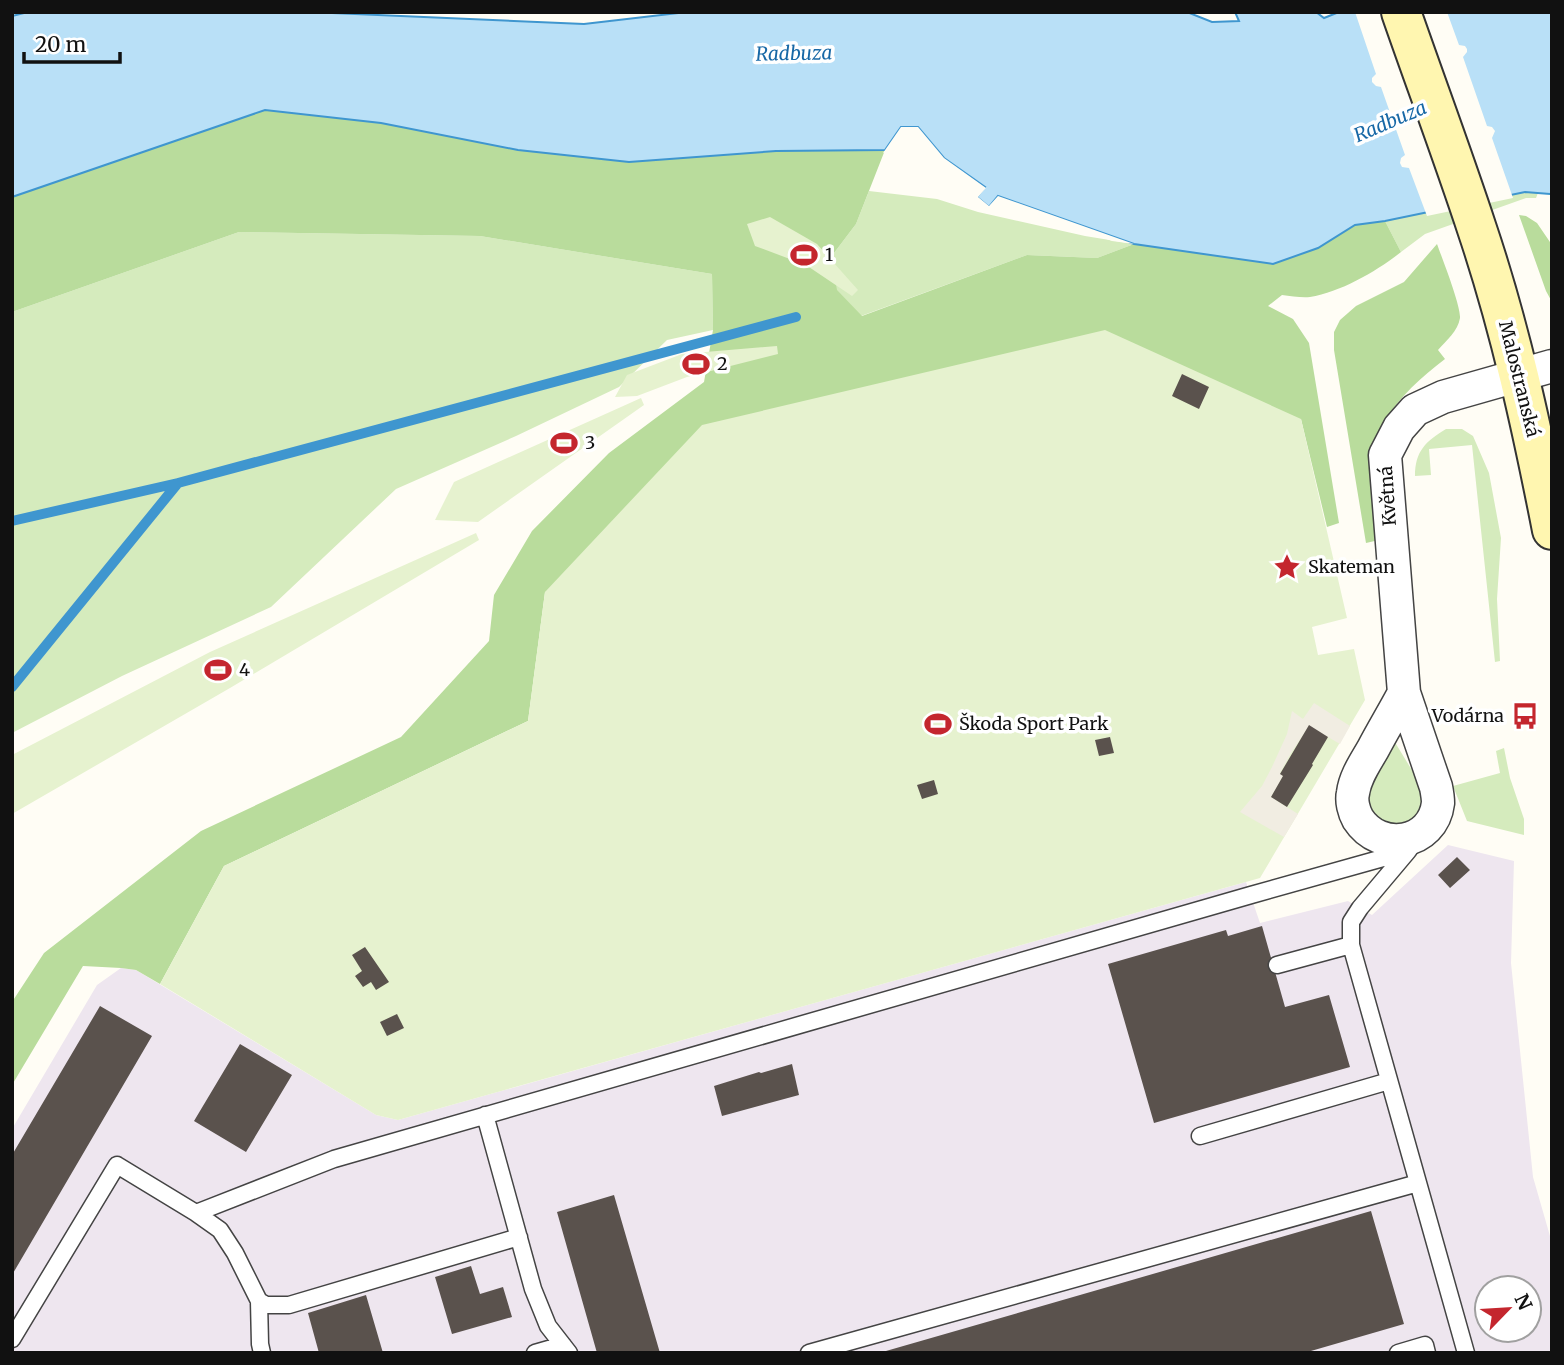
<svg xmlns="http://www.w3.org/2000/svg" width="1564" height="1365" font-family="Merriweather,serif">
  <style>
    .industrial { fill: #eee6ef; fill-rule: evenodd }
    .green { fill: #d5ebbd }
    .forest { fill: #b9dc9c }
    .pitch { fill: #e6f2cf }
    .plaza { fill: #f1ede2 }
    .water { fill: #b9e0f7; stroke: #3f96cf; stroke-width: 2 }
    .pier { fill: #fffdf5 }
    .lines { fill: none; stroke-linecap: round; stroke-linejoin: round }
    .stream { stroke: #3f96cf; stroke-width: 10 }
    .building { fill: #5a524d }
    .service-casing { stroke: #444; stroke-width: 19 }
    .minor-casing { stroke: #444; stroke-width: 35 }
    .secondary-casing { stroke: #333; stroke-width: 42 }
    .service { stroke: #fff; stroke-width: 16 }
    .minor { stroke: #fff; stroke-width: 32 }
    .secondary { stroke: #fff6b0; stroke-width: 38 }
    .labels { text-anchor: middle; stroke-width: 7; stroke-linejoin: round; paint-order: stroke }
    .poi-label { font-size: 18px; fill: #111; stroke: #fff; text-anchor: start }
    .street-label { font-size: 18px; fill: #111; stroke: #fff }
    .water-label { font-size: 19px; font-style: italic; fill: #1768a6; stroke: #fff }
  </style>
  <rect width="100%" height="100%" fill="#fffdf5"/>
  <path class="industrial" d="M 1448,845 L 1514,861 L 1511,963 L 1533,1177 L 1552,1243 L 1552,1353 L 12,1353 L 12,1129 L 97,985 L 121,968 L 136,970 L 376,1115 L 398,1120 L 1246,882 L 1260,923 L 1348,901 L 1372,915 ZM 1487,1288 L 1529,1288 L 1529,1330 L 1487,1330 Z"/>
  <path class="green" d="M 869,191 L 937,199 L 978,212 L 1085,236 L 1134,244 L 1097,258 L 1027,255 L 861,316 L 836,290 L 831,257 L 856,224 Z
    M 1525,192 L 1538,193 L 1536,198 L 1526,198 L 1425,234 L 1401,252 L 1385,221 Z
    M 239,232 L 480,236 L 712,274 L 713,330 L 667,340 L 619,387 L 516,436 L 396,489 L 271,607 L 122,676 L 12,733 L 12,312 Z
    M 1446,429 L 1462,429 L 1473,436 L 1489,473 L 1501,538 L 1497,599 L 1500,661 L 1495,662 L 1472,445 L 1429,449 L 1431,475 L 1415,476 C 1415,451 1426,441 1446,429 Z
    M 1394,742 L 1396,744 L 1424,790 L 1422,812 L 1407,826 L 1384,826 L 1367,808 L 1368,785 Z
    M 1504,748 L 1510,778 L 1524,819 L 1524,835 L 1467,821 L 1453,786 L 1500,773 L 1496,751 Z"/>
  <path class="forest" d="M 265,110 L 381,123 L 518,150 L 629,162 L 776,151 L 885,150 L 856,224 L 831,257 L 837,290 L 862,316 L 1027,255 L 1097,258 L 1134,244 L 1273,264 L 1318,248 L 1355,225 L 1385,221 L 1401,252 C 1377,271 1341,292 1310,297 C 1302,298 1291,296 1282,295 L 1268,306 L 1293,319 L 1309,343 L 1339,523 L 1327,527 L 1301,419 L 545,592 L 528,721 L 224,866 L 160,984 L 136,970 L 121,968 L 83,966 L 12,1085 L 12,1002 L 44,953 L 201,831 L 401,737 L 489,641 L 494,595 L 532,531 L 609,453 L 704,382 L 713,330 L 712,274 L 480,236 L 239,232 L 12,312 L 12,197 Z
    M 1519,215 L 1526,216 L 1537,223 L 1552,245 L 1552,302 L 1546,291 Z
    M 1437,244 C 1442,258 1461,306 1460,318 C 1458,331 1446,341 1438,350 L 1445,359 C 1422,377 1399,396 1385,422 C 1371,446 1378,510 1379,540 L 1366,543 L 1334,350 L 1334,332 L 1340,320 L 1356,306 L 1404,282 Z"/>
  <path class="pitch" d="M 770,217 L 817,244 L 858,290 L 852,296 L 806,265 L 755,246 L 747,224 Z
    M 1105,330 L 1301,419 L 1347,618 L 1312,627 L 1318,655 L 1354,649 L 1365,700 L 1260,878 L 398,1120 L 376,1115 L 160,984 L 224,866 L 528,721 L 545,592 L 702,425 Z
    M 777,346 L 778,354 L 687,377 L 637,396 L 615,397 L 627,375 L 682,354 Z
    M 641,398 L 644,405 L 478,522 L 435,520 L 454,482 Z
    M 476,533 L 479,540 L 230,688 L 12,814 L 12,755 L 210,652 Z"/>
  <path class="plaza" d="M 1314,703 L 1350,726 L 1340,744 L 1309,726 L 1291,753 L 1280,773 L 1283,776 L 1271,797 L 1298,814 L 1284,837 L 1240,812 L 1262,786 L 1272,767 L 1287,734 L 1292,711 L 1303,719 Z"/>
  <path class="water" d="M 28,12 L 309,12 L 584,24 L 687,12 L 1187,12 L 1212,22 L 1239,21 L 1235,12 L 1316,12 L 1324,18 L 1339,12 L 1552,12 L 1552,193 L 1550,194 L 1525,192 L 1385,221 L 1355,225 L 1318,248 L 1273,264 L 1134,244 L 998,196 L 989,207 L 977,197 L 985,187 L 944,158 L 918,127 L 901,127 L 885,150 L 776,151 L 629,162 L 518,150 L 381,123 L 265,110 L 12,197 L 12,16 Z"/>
  <path class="pier" d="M 1355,12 L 1447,12 L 1459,45 L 1465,46 L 1467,49 L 1467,52 L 1463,57 L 1487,126 L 1492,127 L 1495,131 L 1492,138 L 1513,198 L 1427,216 L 1409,168 L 1402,167 L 1400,163 L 1401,158 L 1405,155 L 1381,87 L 1376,86 L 1372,82 L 1372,78 L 1376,74 Z
    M 901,127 L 918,127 L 944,158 L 986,188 L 978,197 L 989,206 L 998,196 L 1134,244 L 1112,241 L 999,201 L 991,209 L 987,210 L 974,198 L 981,188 L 942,160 L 916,131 L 903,130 L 887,152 L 883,153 Z"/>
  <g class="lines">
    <path class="stream" d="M 12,521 L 178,483
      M 12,687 L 178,483 L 796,317"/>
  </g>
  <path class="building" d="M 1182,374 L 1209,387 L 1199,409 L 1172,396 Z
    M 1309,725 L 1328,737 L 1312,764 L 1313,765 L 1287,807 L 1271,797 L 1283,776 L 1280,774 Z
    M 1110,737 L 1114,753 L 1099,756 L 1095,740 Z
    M 934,780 L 938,794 L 922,799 L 917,785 Z
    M 1457,857 L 1470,870 L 1450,888 L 1438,875 Z
    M 1262,926 L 1285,1007 L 1329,995 L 1350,1067 L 1154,1123 L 1108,964 L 1226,930 L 1228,936 Z
    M 365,947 L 389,982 L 376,990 L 371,982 L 363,987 L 355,976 L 362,971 L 352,955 Z
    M 100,1006 L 152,1036 L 12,1275 L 12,1155 Z
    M 397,1014 L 404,1028 L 387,1036 L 380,1022 Z
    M 240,1044 L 292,1075 L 246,1152 L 194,1121 Z
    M 792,1064 L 799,1095 L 722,1116 L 714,1086 L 759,1072 L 761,1073 Z
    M 614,1195 L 660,1353 L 597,1353 L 557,1212 Z
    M 1371,1211 L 1404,1324 L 1304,1353 L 879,1353 Z
    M 471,1266 L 480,1294 L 503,1287 L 512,1317 L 452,1334 L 435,1277 Z
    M 366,1295 L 383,1353 L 319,1353 L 308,1313 Z"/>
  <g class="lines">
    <defs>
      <path id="service" d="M 1408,851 L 1360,908 L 1351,922 L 1351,945 L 1466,1353
        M 1277,965 L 1351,945
        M 485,1115 L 533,1289 L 548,1326 L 569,1353
        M 1200,1136 L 1389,1081
        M 196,1213 L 220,1230 L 235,1253 L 259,1301 L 266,1305 L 289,1305 L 519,1237
        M 259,1301 L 260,1344 L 262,1353
        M 12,1339 L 117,1165 L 196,1213 L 334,1159 L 1251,895 L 1408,851 L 1410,848
        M 535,1353 L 563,1345
        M 809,1353 L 1418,1183
        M 1398,1353 L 1425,1345 L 1427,1353"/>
      <path id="minor" d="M 1404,693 C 1394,712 1383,730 1373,749 C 1365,763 1355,777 1353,793 C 1351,801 1354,812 1358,819 C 1380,853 1433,845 1438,803 C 1438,798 1437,792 1436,787 L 1404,693 L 1385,455 L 1399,428 L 1415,410 L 1443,397 L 1552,366"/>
      <path id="secondary" d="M 1401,12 C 1426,84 1453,156 1477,229 C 1510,327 1532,428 1552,530"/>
    </defs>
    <use href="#service" class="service-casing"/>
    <use href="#minor" class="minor-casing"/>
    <use href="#secondary" class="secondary-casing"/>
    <use href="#service" class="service"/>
    <use href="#minor" class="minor"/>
    <use href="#secondary" class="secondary"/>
  </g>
  <defs>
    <symbol id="stadium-bare" viewBox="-9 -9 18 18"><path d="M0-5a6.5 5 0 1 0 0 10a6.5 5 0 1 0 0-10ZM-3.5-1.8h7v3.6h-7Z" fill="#c4262e" stroke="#fff" stroke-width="2.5" paint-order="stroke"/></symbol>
    <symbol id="sight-bare" viewBox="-9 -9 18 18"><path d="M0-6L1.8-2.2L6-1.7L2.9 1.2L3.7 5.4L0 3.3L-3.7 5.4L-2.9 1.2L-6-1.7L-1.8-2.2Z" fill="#c4262e" stroke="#fff" stroke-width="2.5" paint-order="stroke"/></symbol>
    <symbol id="bus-bare" viewBox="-9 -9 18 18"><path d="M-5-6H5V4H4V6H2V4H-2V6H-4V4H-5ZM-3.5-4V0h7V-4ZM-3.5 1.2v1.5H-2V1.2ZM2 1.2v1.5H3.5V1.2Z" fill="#c4262e" stroke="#fff" stroke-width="2.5" paint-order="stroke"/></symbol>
  </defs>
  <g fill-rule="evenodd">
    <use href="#stadium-bare" x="785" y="236" width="38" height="38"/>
    <use href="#stadium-bare" x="677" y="345" width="38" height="38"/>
    <use href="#stadium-bare" x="545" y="424" width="38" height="38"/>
    <use href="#sight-bare" x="1268" y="548" width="38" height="38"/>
    <use href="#stadium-bare" x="199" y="651" width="38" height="38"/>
    <use href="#bus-bare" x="1506" y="697" width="38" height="38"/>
    <use href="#stadium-bare" x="919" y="705" width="38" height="38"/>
  </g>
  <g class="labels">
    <g class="poi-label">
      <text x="825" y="261">1</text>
      <text x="717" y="370">2</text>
      <text x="585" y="449">3</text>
      <text x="1308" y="573">Skateman</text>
      <text x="239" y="676">4</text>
      <text x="1504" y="722" text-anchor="end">Vodárna</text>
      <text x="959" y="730">Škoda Sport Park</text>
    </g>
    <g class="street-label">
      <text transform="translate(1519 379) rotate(76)" y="6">Malostranská</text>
      <text transform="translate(1388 496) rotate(-94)" y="6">Květná</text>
    </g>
    <g class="water-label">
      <text transform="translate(794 53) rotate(-1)" y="7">Radbuza</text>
      <text transform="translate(1390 121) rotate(-23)" y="7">Radbuza</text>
    </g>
  </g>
  <rect width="1564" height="1365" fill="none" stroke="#111111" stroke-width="28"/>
  <g transform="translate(1508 1309) rotate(65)"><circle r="33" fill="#ffffff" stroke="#a0a0a0" stroke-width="2"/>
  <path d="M0-5L12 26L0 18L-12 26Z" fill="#c4262e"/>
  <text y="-10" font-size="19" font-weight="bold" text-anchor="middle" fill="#111111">N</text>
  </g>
  <path d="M24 52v10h96v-10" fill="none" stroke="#111111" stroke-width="3.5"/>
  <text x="35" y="52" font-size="21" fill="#111111" stroke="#ffffff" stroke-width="5" paint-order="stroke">20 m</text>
</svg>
